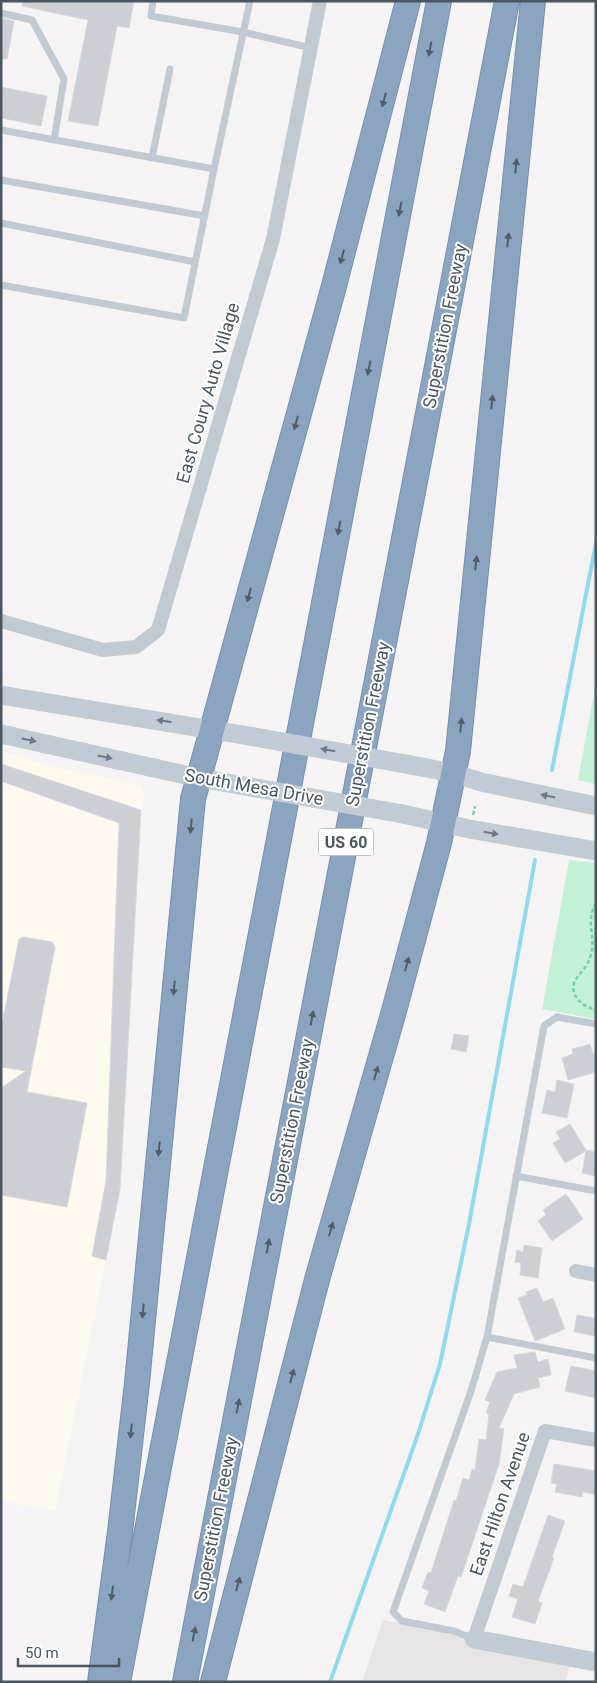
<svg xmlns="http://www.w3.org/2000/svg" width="597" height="1683" font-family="Roboto,sans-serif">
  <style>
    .commercial { fill: #fdf9ef }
    .education { fill: #e6e4e5 }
    .green { fill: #c3f1d5 }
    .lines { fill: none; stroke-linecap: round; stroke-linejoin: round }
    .stream { stroke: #90daee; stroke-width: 4 }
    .building { fill: #cdcfd5; stroke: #d7d9de }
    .highway-casing { stroke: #7690ad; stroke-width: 26 }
    .path { stroke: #7ad0a6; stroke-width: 2.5; stroke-dasharray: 4 2.5; stroke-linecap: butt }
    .lane { stroke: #c1cad2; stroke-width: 7 }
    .street { stroke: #c1cad2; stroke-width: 14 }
    .secondary { stroke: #c1cbd6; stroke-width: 19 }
    .highway { stroke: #8ba5c1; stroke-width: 24 }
    .secondary-bridge { stroke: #c1cbd6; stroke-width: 19 }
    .oneway { fill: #505e6b }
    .oneway2 { fill: #6e7984 }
    .labels { text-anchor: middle; stroke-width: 4; stroke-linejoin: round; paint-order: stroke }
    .shield { fill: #fff; stroke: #808990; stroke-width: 1 }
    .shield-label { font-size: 16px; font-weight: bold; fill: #4a5661 }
    .street-label { font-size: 18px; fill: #4a5661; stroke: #fff }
  </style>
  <rect width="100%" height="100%" fill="#f5f3f3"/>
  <path class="commercial" d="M 1,751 L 55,767 L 143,786 L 120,1189 L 55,1511 L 1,1501 Z"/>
  <path class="education" d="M 383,1620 L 571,1658 L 566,1682 L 362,1682 Z"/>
  <path class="green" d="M 596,683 L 596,784 L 578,780 Z
    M 569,860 L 596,863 L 596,1019 L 542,1009 Z"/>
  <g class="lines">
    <path class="stream" d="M 552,770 L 596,543
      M 330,1682 L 418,1434 L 440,1364 L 469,1224 L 535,860"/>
  </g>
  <path class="building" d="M 22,1 L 134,1 L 129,28 L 117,26 L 98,126 L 68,121 L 88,20 L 22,6 Z
    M 1,18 L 14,21 L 7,59 L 1,59 Z
    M 1,87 L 47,96 L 41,126 L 1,118 Z
    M 1,764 L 141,810 L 120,1189 L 106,1260 L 92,1256 L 106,1181 L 119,823 L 1,781 Z
    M 23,937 L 52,942 L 55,947 L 27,1092 L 87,1103 L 67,1207 L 1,1195 L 1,1088 L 26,1071 L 1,1067 L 1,1029 L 19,939 Z
    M 454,1034 L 469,1036 L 466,1052 L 451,1049 Z
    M 590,1044 L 593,1054 L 596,1053 L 596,1072 L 568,1080 L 562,1058 L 573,1054 L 572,1049 Z
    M 557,1080 L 574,1084 L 567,1118 L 542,1113 L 547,1090 L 555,1092 Z
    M 570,1124 L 586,1150 L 596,1152 L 596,1176 L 582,1173 L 586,1151 L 565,1163 L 553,1143 L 560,1139 L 556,1132 Z
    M 566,1194 L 583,1219 L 552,1241 L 538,1221 L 546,1215 L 543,1210 Z
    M 524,1245 L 542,1248 L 538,1278 L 520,1275 L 521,1263 L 515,1262 L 517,1250 L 523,1252 Z
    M 537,1288 L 543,1302 L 553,1298 L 565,1329 L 535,1341 L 518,1298 L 527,1295 L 526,1292 Z
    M 577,1315 L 596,1318 L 596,1336 L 574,1332 Z
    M 535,1352 L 538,1362 L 548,1359 L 551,1375 L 538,1378 L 540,1387 L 514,1394 L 499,1428 L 504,1429 L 499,1464 L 461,1577 L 458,1576 L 445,1612 L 424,1604 L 429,1591 L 422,1588 L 428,1572 L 431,1573 L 454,1500 L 456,1501 L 463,1478 L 469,1480 L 472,1469 L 475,1470 L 479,1439 L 486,1440 L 489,1415 L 486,1413 L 490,1402 L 485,1400 L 497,1372 L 517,1368 L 514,1355 Z
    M 571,1366 L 596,1371 L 596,1398 L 565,1391 Z
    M 554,1464 L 596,1471 L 596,1495 L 583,1492 L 582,1497 L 555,1492 L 557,1484 L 551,1483 Z
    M 548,1515 L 565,1521 L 552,1557 L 554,1558 L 538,1601 L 542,1603 L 535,1624 L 512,1617 L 518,1599 L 509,1596 L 513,1584 L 523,1587 Z"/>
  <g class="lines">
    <defs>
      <path id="highway" d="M 100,1682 L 120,1532 L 137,1383 L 193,799 L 334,286 L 408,1
        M 118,1682 L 439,1
        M 185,1682 L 507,1
        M 213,1682 L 318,1276 L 394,1011 L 439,843 L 458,751 L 533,1"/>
    </defs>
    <use href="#highway" class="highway-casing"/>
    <path class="path" d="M 473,815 L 475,806
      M 596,903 C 586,921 594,932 592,949 C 591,957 588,964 583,970 C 580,974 576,978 574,983 C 570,997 584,1007 596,1010"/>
    <path class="lane" d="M 153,1 L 151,16 L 243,32 L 311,48
      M 1,13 L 32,20 L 64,79 L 54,140
      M 1,130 L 214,169 L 250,1
      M 152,158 L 170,69
      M 1,180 L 205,216
      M 1,223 L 195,262
      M 1,285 L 184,318 L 214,169
      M 516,1176 L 596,1191
      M 487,1337 L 596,1358
      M 474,1639 L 454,1631 L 402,1621 L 393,1612 L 471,1391 L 487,1337 L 544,1026 L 557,1017 L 596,1024"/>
    <path class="street" d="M 1,621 L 103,650 L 136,647 L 158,630 L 273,239 L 320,1
      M 576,1271 L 596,1275
      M 474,1639 L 545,1431 L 596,1440"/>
    <path class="secondary" d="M 1,695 L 249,736
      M 1,734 L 199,778 L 239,785
      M 411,765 L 453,773 L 481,782 L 596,806
      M 403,814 L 469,829 L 596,851
      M 474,1639 L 596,1662"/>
    <use href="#highway" class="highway"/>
    <path class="secondary-bridge" d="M 249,736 L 411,765
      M 239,785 L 403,814"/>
  </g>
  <defs><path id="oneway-solid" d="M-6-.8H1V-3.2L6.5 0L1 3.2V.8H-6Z" transform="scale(1.25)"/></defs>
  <g class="oneway">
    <use href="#oneway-solid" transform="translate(430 49) rotate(101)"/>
    <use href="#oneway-solid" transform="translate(384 100) rotate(105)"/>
    <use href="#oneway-solid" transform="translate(516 166) rotate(-84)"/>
    <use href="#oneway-solid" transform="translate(400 209) rotate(101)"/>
    <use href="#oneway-solid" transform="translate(508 240) rotate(-84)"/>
    <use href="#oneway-solid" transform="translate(342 257) rotate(105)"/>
    <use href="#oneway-solid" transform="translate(369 368) rotate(101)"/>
    <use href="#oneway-solid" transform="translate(492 402) rotate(-84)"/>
    <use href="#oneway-solid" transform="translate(296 423) rotate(105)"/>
    <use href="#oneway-solid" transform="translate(339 528) rotate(101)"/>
    <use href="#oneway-solid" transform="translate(476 563) rotate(-84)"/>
    <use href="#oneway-solid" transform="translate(249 595) rotate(105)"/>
    <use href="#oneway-solid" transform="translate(461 725) rotate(-84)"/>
    <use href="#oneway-solid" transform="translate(191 826) rotate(96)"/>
    <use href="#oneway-solid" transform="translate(407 964) rotate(-75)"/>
    <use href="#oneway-solid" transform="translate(174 988) rotate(96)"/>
    <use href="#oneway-solid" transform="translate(312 1018) rotate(-79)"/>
    <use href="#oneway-solid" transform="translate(376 1073) rotate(-74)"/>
    <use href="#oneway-solid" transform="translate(159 1149) rotate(95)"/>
    <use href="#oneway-solid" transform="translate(331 1229) rotate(-74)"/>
    <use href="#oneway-solid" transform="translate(268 1246) rotate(-79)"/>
    <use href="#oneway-solid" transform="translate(143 1311) rotate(95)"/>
    <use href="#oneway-solid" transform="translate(292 1376) rotate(-75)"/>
    <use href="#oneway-solid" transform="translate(238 1406) rotate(-79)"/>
    <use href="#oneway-solid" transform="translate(131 1431) rotate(96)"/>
    <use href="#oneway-solid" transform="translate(238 1584) rotate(-75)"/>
    <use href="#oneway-solid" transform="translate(112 1593) rotate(98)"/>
    <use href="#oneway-solid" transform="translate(194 1634) rotate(-79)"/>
  </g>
  <g class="oneway2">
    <use href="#oneway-solid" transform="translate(164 721) rotate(-171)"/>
    <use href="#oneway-solid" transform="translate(29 740) rotate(12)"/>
    <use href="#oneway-solid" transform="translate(328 750) rotate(-170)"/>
    <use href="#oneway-solid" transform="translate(105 757) rotate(12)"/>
    <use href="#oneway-solid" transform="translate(548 796) rotate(-168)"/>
    <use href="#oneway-solid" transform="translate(491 833) rotate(10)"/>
  </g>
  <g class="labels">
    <rect class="shield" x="318.5" y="828.5" width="55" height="27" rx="4"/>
    <g class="shield-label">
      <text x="346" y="848">US 60</text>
    </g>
    <g class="street-label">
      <text transform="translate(445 326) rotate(-79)" y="6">Superstition Freeway</text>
      <text transform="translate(208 393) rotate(-74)" y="6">East Coury Auto Village</text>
      <text transform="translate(368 724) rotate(-79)" y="6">Superstition Freeway</text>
      <text transform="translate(254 787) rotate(10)" y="6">South Mesa Drive</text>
      <text transform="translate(292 1121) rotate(-79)" y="6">Superstition Freeway</text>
      <text transform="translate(500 1504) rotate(-71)" y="6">East Hilton Avenue</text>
      <text transform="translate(216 1519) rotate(-79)" y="6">Superstition Freeway</text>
    </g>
  </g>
  <rect width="597" height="1683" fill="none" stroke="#4a5661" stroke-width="5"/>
  <path d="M18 1658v8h101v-8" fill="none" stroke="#4a5661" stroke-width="2.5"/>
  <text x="25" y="1658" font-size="15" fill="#4a5661" stroke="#ffffff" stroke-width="4" paint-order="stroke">50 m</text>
</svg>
